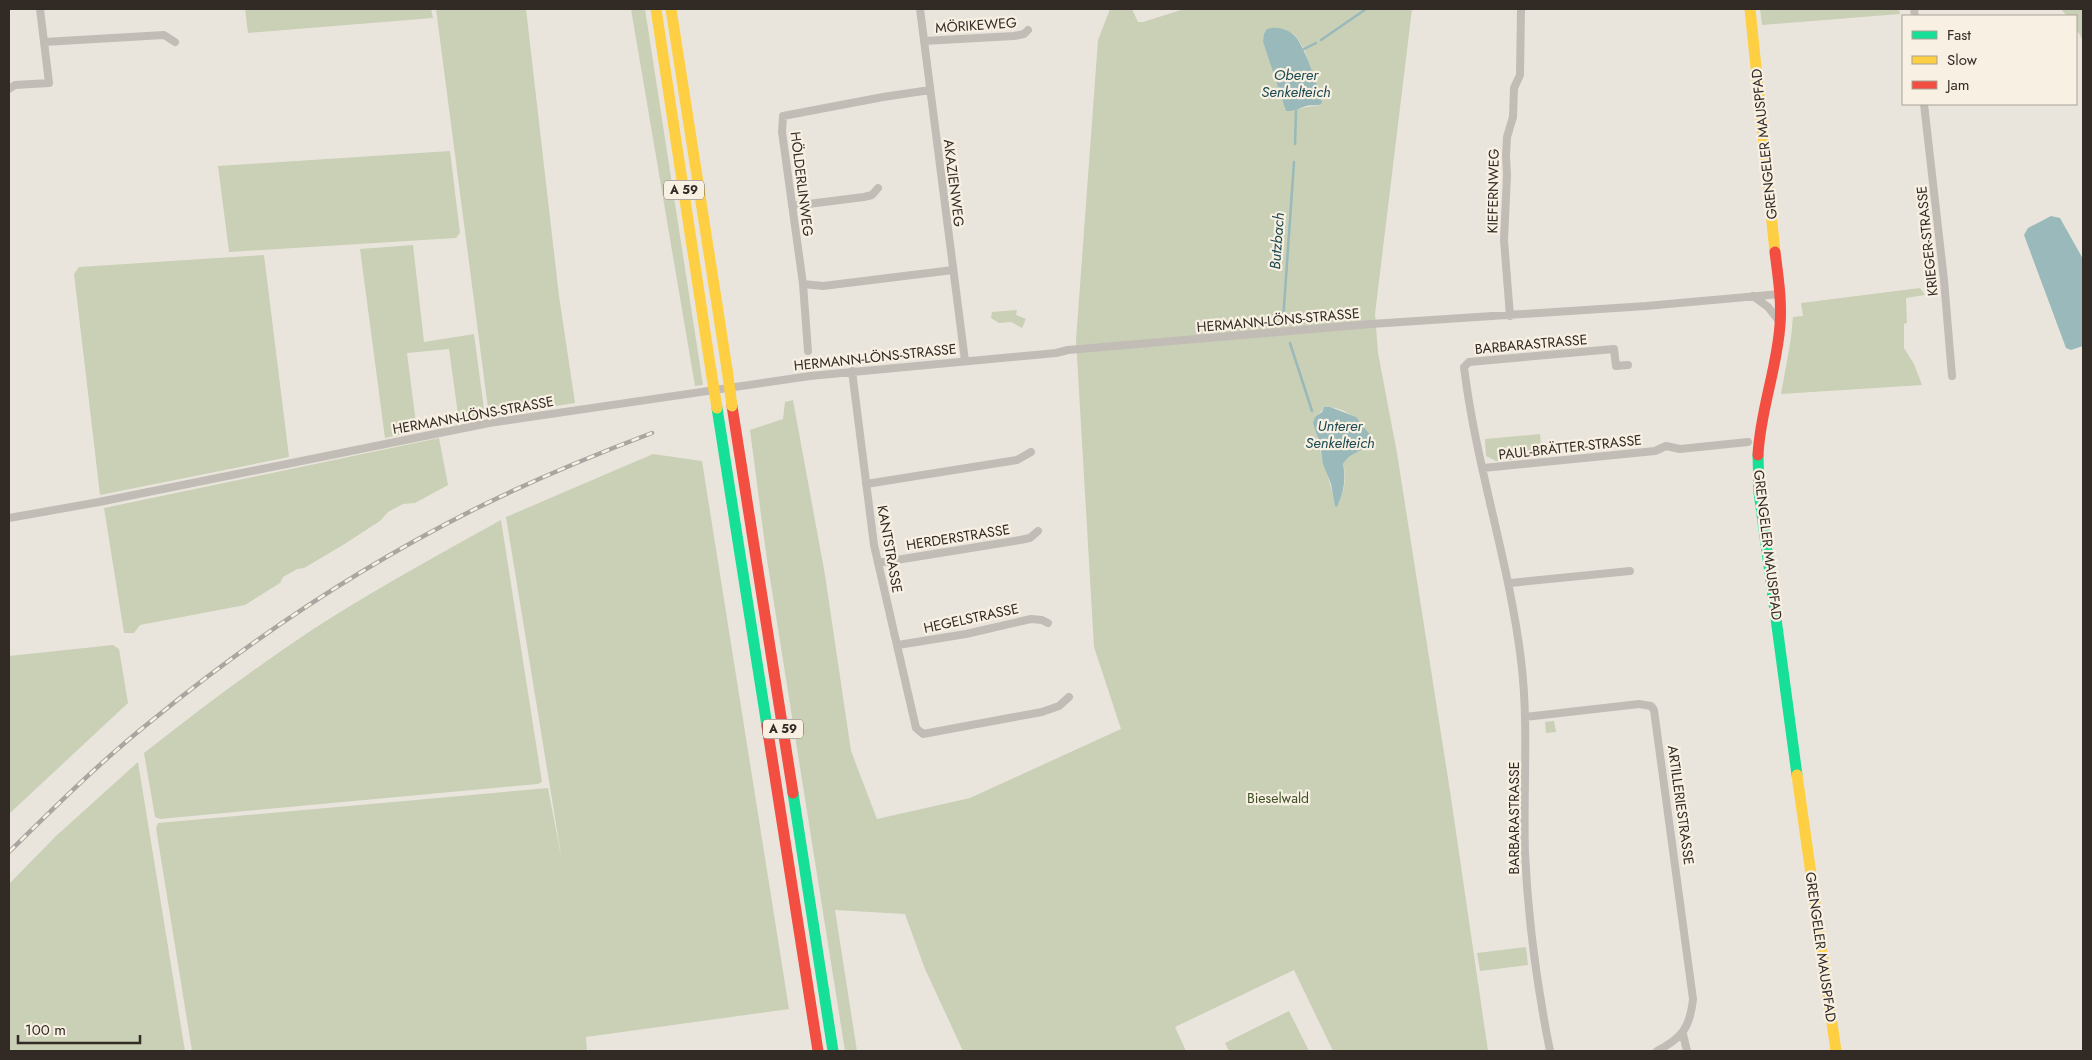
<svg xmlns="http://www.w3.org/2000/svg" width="2092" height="1060" font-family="Jost,sans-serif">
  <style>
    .green { fill: #c9d0b6; fill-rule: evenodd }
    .water { fill: #99b9ba }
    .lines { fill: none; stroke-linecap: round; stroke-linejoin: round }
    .stream { stroke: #99b9ba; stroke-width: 2.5 }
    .street { stroke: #c2bcb6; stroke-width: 8 }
    .fast { stroke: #16e098; stroke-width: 11 }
    .slow { stroke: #ffcf43; stroke-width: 11 }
    .jam { stroke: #f24e42; stroke-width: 11 }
    .rail-casing { stroke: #aaa5a0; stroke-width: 4.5 }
    .rail { stroke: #f8f0e2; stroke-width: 2.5; stroke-dasharray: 8; stroke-linecap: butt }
    .slow-bridge { stroke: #ffcf43; stroke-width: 11 }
    .labels { text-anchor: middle; stroke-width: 4.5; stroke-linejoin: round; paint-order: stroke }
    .shield { fill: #f8f0e2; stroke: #6d655e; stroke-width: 1 }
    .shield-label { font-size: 12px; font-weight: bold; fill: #322a25 }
    .street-label { font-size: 14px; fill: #322a25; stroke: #f8f0e2 }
    .park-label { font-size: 14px; fill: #3f5029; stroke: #f8f0e2 }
    .water-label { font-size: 15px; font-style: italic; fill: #1c4b53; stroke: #f8f0e2 }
  </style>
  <rect width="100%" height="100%" fill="#eae5dc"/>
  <path class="green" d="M 245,9 L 431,9 L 433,18 L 248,33 Z
    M 436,9 L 526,9 L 559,296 L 575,403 L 489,416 Z
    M 631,9 L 645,9 L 703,385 L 695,386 Z
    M 1110,9 L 1132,9 L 1138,22 L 1143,22 L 1184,9 L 1412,9 L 1375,314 L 1378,353 L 1397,453 L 1450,791 L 1488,1051 L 1333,1051 L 1294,970 L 1175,1027 L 1186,1051 L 963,1051 L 925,969 L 905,914 L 835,910 L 857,1051 L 845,1051 L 766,553 L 750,430 L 783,419 L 785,402 L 793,400 L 825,575 L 851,751 L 877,819 L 970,798 L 1121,729 L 1094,647 L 1076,340 L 1098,40 ZM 1283,29 L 1295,35 L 1304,49 L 1320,94 L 1318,106 C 1306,105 1298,111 1286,110 L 1263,42 ZM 1324,407 C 1346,406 1359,421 1371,436 L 1367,447 C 1357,453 1349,454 1343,464 C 1347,478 1344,493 1337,507 L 1335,505 C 1334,488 1309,429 1317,417 C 1319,413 1322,411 1324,407 Z
    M 1760,9 L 1899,9 L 1900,14 L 1762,25 Z
    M 2061,9 L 2083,9 L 2083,40 L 2076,29 L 2076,16 L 2067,16 Z
    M 450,151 L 460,233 L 456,238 L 229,252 L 218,166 Z
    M 413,245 L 424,342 L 474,334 L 485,417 L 459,422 L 449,349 L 407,353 L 417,431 L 385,438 L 360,249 Z
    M 264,255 L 289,457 L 100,495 L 74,274 L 79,267 Z
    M 1920,288 L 1925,295 L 1906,298 L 1907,323 L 1904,324 L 1904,348 L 1914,364 L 1922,385 L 1781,394 L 1791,338 L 1793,317 L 1803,316 L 1801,303 Z
    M 1017,310 L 1016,315 L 1026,319 L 1022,328 L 1011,322 L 999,323 L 991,318 L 992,312 Z
    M 1540,434 L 1542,457 L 1496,461 L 1486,456 L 1485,439 Z
    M 439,438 L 448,485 L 415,503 L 403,504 L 388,512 L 380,521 L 343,545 L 304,568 L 297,569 L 283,577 L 280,583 L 245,605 L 140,625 L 134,633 L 124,633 L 104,508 Z
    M 653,454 L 702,461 L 789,1009 L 586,1037 L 587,1051 L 192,1051 L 156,828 L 158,823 L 548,788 L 562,861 L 506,517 Z
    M 501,520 L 542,782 L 538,784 L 160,819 L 155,817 L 144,753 C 204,706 265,660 329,619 C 385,584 443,552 501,520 Z
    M 113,645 L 119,649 L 128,703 L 9,814 L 9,656 Z
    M 1554,721 L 1556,732 L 1546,733 L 1545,722 Z
    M 138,762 L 185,1051 L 9,1051 L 9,884 L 56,836 Z
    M 1526,947 L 1528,965 L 1480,971 L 1477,953 Z
    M 1289,1011 L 1309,1051 L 1229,1051 L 1225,1043 Z"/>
  <path class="water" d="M 1272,28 C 1280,27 1288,30 1294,35 C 1304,44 1319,89 1322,103 C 1317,107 1312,104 1306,106 C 1298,109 1295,111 1286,111 L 1263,42 L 1264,34 L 1267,29 Z
    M 2051,216 L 2060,218 L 2083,259 L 2083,346 L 2071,350 L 2066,348 L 2024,235 L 2028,228 Z
    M 1324,407 L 1330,407 L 1356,417 L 1371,436 L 1367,447 C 1357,453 1349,454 1343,464 C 1346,478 1344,493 1337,507 L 1335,506 L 1331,484 L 1323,464 L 1320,445 L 1313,423 L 1315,417 L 1322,412 Z"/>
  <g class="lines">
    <path class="stream" d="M 1321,40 L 1366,9
      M 1304,49 L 1316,43
      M 1295,144 L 1296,111
      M 1283,321 L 1294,162
      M 1290,343 L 1312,411"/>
    <path class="street" d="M 920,9 L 965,361
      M 1914,9 L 1915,16
      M 924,41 L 1014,36 L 1024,34 L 1028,30
      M 44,42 L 164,35 L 175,42
      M 9,89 L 15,85 L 49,83 L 40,9
      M 1924,104 L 1944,280 L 1952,376
      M 792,206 L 864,197 L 872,195 L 878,188
      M 803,284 L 823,286 L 953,270
      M 1753,296 L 1768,307 L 1780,322
      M 1510,316 L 1504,240 L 1507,175 L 1506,156 L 1507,137 L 1513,117 L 1514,88 L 1520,75 L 1521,9
      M 808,351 L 803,284 L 782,132 L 783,116 L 883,97 L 930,90
      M 852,371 L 874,545 L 916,728 L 923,734 L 1042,712 L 1059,706 L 1069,697
      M 1483,468 L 1655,451 L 1666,446 L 1680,449 L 1748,442
      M 866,484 L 1017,460 L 1031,452
      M 9,518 L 99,502 L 489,423 L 810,376 L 1056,353 L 1068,350 L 1371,324 L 1646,306 L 1781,294
      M 878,563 L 1020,540 L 1030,538 L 1038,531
      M 1510,583 L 1630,571
      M 898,645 L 966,634 L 1031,619 L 1042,620 L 1048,623
      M 1525,717 L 1639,704 L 1651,706 L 1654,710 L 1693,999 C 1690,1028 1682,1038 1657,1051
      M 1683,1034 L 1687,1051
      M 1550,1051 C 1537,986 1528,919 1525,853 C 1523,788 1529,724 1521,660 C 1509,561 1476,466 1464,367 L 1469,362 L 1614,349 L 1616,366 L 1628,365"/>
    <path class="fast" d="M 717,408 L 767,726
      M 1758,455 L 1759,492 L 1797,775
      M 793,793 L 833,1051"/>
    <path class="slow" d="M 656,9 L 711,371
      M 671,9 L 727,369
      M 1750,9 L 1775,252
      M 1797,775 L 1836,1051"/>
    <path class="jam" d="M 732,406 L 793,793
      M 1758,455 C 1760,411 1777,369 1780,325 C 1782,301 1778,276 1775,252
      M 767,726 L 818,1051"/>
    <defs>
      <path id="rail" d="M 9,852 C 56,806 103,759 155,718 C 253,638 360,567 473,510 C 531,481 591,456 652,433"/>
    </defs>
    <use href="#rail" class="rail-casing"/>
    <use href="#rail" class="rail"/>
    <path class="slow-bridge" d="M 727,369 L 732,406
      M 711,371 L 717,408"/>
  </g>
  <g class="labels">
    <g class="shield">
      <rect x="664" y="180.5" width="40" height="19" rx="4"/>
      <rect x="763" y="719.5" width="40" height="19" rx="4"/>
    </g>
    <g class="shield-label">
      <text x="684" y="194">A 59</text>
      <text x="783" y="733">A 59</text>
    </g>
    <g class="street-label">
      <text transform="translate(976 25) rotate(-4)" y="5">MÖRIKEWEG</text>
      <text transform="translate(1764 144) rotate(-96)" y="5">GRENGELER MAUSPFAD</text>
      <text transform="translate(954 183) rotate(83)" y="5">AKAZIENWEG</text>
      <text transform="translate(802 184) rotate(83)" y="5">HÖLDERLINWEG</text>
      <text transform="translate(1493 191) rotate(-89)" y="5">KIEFERNWEG</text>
      <text transform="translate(1927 241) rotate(-96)" y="5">KRIEGER-STRASSE</text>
      <text transform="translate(1278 320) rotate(-5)" y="5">HERMANN-LÖNS-STRASSE</text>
      <text transform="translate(1531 344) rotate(-5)" y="5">BARBARASTRASSE</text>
      <text transform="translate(875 357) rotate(-6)" y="5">HERMANN-LÖNS-STRASSE</text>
      <text transform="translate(473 415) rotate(-10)" y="5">HERMANN-LÖNS-STRASSE</text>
      <text transform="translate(1570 447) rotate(-6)" y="5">PAUL-BRÄTTER-STRASSE</text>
      <text transform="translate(958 537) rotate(-9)" y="5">HERDERSTRASSE</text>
      <text transform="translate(1768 545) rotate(83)" y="5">GRENGELER MAUSPFAD</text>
      <text transform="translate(890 549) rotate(80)" y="5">KANTSTRASSE</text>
      <text transform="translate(971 618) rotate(-12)" y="5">HEGELSTRASSE</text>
      <text transform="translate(1681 805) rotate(82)" y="5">ARTILLERIESTRASSE</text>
      <text transform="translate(1514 818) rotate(-90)" y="5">BARBARASTRASSE</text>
      <text transform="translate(1821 947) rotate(82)" y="5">GRENGELER MAUSPFAD</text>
    </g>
    <g class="park-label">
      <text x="1278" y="803">Bieselwald</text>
    </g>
    <g class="water-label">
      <text x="1296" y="80">Oberer<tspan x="1296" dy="17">Senkelteich</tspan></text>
      <text transform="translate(1277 241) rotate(-86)" y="5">Butzbach</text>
      <text x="1340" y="431">Unterer<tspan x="1340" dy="17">Senkelteich</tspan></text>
    </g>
  </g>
  <rect width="2092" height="1060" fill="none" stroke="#322a25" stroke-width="20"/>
  <rect x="1902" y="15" width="175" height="90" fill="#f8f0e2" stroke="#a9a196"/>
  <rect x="1912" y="31" width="25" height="8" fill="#16e098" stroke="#a9a196"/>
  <text x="1947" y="40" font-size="15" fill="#322a25">Fast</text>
  <rect x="1912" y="56" width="25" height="8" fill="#ffcf43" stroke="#a9a196"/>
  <text x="1947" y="65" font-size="15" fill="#322a25">Slow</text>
  <rect x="1912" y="81" width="25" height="8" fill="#f24e42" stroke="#a9a196"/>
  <text x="1947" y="90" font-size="15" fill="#322a25">Jam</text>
  <path d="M18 1035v8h122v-8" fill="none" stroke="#322a25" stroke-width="2.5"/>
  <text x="25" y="1035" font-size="15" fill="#322a25" stroke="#f8f0e2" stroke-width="4" paint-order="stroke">100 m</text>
</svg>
